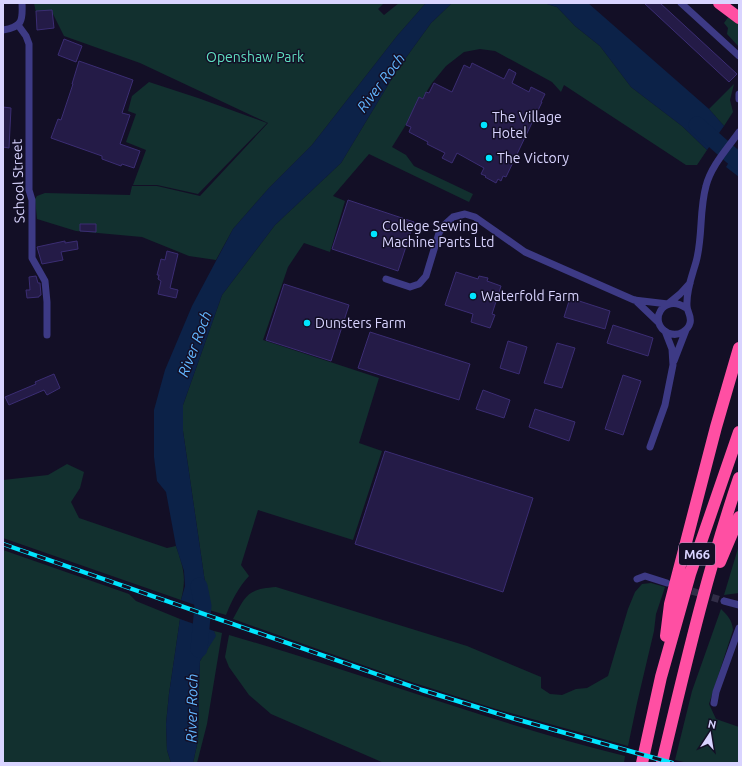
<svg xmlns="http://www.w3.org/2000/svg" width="742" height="766" font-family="Ubuntu,sans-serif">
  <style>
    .green { fill: #12302f }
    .water { fill: #0c2248 }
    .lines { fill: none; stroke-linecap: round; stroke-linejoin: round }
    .river { stroke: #0c2248; stroke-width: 17 }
    .building { fill: #241b47; stroke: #3b2d73 }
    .street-tunnel { stroke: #312d47; stroke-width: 7; stroke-dasharray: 7 3.5; stroke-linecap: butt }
    .street { stroke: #3d3a85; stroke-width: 7 }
    .highway { stroke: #ff4fa3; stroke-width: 12 }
    .rail-casing { stroke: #00e5ff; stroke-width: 4.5 }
    .rail { stroke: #130f26; stroke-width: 3; stroke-dasharray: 9; stroke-linecap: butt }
    .poi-dot { fill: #00e5ff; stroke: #130f26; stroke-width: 1.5 }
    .labels { text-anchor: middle; stroke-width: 3; stroke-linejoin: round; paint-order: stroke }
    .shield { fill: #130f26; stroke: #9e99be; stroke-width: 1 }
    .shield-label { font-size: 13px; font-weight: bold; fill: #d9d4ff }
    .park-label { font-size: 14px; fill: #5fe0c0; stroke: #130f26 }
    .poi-label { font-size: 14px; fill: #d9d4ff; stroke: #130f26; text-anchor: start }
    .street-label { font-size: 14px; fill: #d9d4ff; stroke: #130f26 }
    .water-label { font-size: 15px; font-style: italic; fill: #62b6ff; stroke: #130f26 }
  </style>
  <rect width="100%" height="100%" fill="#130f26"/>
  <path class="green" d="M 34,3 L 384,3 L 378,9 L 384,15 L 399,3 L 426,3 L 397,36 L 312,145 L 269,188 L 233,229 L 216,260 L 189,256 L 142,237 L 76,231 L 37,219 L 35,199 L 37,196 L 45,193 L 130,195 L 132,186 L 157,186 L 200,196 L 268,123 L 140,63 L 64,36 L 53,14 L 47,11 L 36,13 Z
    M 452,3 L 544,3 L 557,7 L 575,26 L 600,46 L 631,87 L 682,126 L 707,150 L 697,165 L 686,165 L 564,85 L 561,92 L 552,82 L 495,51 L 480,49 L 464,52 L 446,66 L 432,83 L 392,147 L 406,155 L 414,166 L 473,194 L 469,202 L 369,154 L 333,196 L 345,201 L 330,252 L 304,243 L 288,267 L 263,340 L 379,378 L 359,443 L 382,451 L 353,540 L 258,510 L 241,565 L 249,576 C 238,588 232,600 226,615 L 209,610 L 183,431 L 183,405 L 222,295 L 275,225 L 341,163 L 397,70 L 431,23 Z
    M 729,16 L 739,24 L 739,47 L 727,34 L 728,28 L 724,23 Z
    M 149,82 L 198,98 L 267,123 L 198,194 L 157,185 L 133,185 L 146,150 L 126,142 L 136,114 L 128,111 L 132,96 Z
    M 734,84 L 730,100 L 733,112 L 724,126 L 709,109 Z
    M 67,464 L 84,472 L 80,488 L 71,502 L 79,518 L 167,548 L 176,546 C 183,567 187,577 181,600 L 3,538 L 3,480 L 48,475 Z
    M 739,545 L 739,593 L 724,595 Z
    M 3,550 L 129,594 L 136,601 L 180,619 L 169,694 L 166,724 L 167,750 L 171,763 L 3,763 Z
    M 651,583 L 665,587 L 656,614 L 654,631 L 637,703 L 628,746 L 496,709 L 405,680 L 233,619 C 246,595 247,589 276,587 L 467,646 L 541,677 L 541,688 L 550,694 L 562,695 L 576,689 L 587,688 L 608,676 L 628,609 L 635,592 L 642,584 Z
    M 721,609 C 728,616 732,620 733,630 L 709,704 L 716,719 L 739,727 L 739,763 L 688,763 L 675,760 L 692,691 Z
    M 214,631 L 222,633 L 207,724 L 197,763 L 193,763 L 198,740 L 199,687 L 200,661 L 215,636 Z
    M 229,635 C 362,673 491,723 625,756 L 624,763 L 384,763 L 271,714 L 249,695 L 229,667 L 225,657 Z"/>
  <path class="water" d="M 426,3 L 452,3 L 431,23 L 397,70 L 341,163 L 275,225 L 222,295 L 183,405 L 183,431 L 209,610 L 181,600 L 185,586 L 184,571 L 176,546 L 166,492 L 157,481 L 154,457 L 154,410 L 165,370 L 192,306 L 233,229 L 269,188 L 312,145 L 397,36 Z
    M 544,3 L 588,3 L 709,109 L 724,126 L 707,150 L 682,126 L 631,87 L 600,46 L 575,26 L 557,7 Z
    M 738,148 L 739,148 L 739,177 L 726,167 Z
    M 180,619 L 214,631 L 216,636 L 200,661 L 199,687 L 198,740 L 193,763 L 171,763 L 167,750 L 166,724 L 169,694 Z"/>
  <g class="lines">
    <path class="river" d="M 697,125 L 739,162
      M 199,649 L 203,606 L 199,586"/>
  </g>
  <path class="building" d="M 644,3 L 660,3 L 737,74 L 729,82 Z
    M 52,10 L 54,28 L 37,30 L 36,11 Z
    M 64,39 L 82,46 L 76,62 L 58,55 Z
    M 79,61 L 133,80 L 122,113 L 130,115 L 120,144 L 140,151 L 134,168 L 122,164 L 121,166 L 102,159 L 102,156 L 51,138 L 58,119 L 61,120 L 73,84 L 72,84 Z
    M 472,63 L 504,79 L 509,69 L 516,73 L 512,83 L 529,92 L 531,87 L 545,94 L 541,102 L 542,102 L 506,177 L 503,176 L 501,181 L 498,179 L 496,183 L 485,177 L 486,176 L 481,174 L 484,168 L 457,153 L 452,163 L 442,158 L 445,153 L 427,144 L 428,142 L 409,132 L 411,127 L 406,125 L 419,97 L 423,99 L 426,92 L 429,93 L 434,83 L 452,92 L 464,65 L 470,68 Z
    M 3,107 L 11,108 L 9,148 L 3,147 Z
    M 348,200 L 414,222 L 398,271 L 332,249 Z
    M 80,224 L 96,224 L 96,232 L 80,231 Z
    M 65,241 L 65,243 L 77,241 L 78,249 L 61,252 L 63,260 L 42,264 L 37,247 Z
    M 167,251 L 178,254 L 170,288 L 178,290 L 176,298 L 158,294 L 161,281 L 158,279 L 159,275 L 157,275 L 161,259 L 165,260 Z
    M 456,272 L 478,279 L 479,276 L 488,278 L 487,281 L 501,286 L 492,314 L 495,315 L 490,328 L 471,322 L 473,314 L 445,305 Z
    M 36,276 L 38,283 L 40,283 L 41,295 L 39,296 L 39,297 L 27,298 L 26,290 L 30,290 L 29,277 Z
    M 284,284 L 349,305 L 331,361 L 266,340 Z
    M 570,298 L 610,311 L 605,329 L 564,317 Z
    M 613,325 L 653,338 L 648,356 L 607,343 Z
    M 370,332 L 470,364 L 459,400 L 358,368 Z
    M 508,341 L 527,347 L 519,374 L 500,368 Z
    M 557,343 L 575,348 L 562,388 L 544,383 Z
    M 54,374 L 60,388 L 47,395 L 44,390 L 9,405 L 5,397 L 36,384 L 35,382 Z
    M 623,375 L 641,381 L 623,435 L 605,429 Z
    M 483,390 L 510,400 L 504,418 L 476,409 Z
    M 535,409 L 575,422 L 569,441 L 529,427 Z
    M 385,451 L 533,498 L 503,592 L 355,544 Z"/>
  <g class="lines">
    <path class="street-tunnel" d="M 682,588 L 724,601"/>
    <path class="street" d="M 681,3 L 739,56
      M 18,25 L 26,36 L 29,44 L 29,190 L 32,200 L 32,258 L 45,281 L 47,302 L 47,335
      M 3,30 C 22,27 23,21 22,3
      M 739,94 L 739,99
      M 386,279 L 410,287 L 419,284 L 426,276 L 439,233 L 443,226 L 453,217 L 465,214 L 475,217 L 525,252 L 634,300 L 668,304
      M 635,300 L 658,322
      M 669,303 L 680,294 L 690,283
      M 686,308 C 663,292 647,323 668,333 C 673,335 678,335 683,332 C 686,330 689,327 690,323 C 692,316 687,312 687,306 C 686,291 692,276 696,262 C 703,237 699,211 706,186 C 711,166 727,149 739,132
      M 674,361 L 686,330
      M 650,447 L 665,405 L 673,365 L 672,349 L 665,331
      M 637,579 L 645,576 L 667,583
      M 724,601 L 739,605
      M 714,703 L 716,692 L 739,628"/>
    <path class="highway" d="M 719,3 L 739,18
      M 720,562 L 739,517
      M 666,636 L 670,604 L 716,427 L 739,348
      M 642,763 L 661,677 L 690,574 L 739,432
      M 662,763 C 685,667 707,572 739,478"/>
    <defs>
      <path id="rail" d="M 3,544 L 422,690 L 512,718 L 672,763"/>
    </defs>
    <use href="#rail" class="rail-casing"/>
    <use href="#rail" class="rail"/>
  </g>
  <g class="poi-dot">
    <circle cx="484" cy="125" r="4"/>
    <circle cx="489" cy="158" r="4"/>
    <circle cx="374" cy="234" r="4"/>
    <circle cx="473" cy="296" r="4"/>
    <circle cx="307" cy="323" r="4"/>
  </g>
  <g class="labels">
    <rect class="shield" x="679" y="543" width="36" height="22" rx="3"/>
    <g class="shield-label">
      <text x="697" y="559">M66</text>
    </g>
    <g class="park-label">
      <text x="255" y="62">Openshaw Park</text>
    </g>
    <g class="poi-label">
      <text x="492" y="122">The Village<tspan x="492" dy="16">Hotel</tspan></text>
      <text x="497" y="163">The Victory</text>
      <text x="382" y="231">College Sewing<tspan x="382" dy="16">Machine Parts Ltd</tspan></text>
      <text x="481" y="301">Waterfold Farm</text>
      <text x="315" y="328">Dunsters Farm</text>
    </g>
    <g class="street-label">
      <text transform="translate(18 181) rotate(-92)" y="5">School Street</text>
    </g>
    <g class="water-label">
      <text transform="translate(381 83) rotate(-53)" y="5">River Roch</text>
      <text transform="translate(195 344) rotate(-69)" y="5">River Roch</text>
      <text transform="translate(192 708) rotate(-89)" y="5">River Roch</text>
    </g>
  </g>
  <rect width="742" height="766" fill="none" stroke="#d9d4ff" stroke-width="8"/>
  <g transform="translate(710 734) rotate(12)" stroke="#130f26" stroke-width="3" paint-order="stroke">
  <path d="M0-3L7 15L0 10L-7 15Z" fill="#d9d4ff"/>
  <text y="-6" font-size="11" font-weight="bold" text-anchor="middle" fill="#d9d4ff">N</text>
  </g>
</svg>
